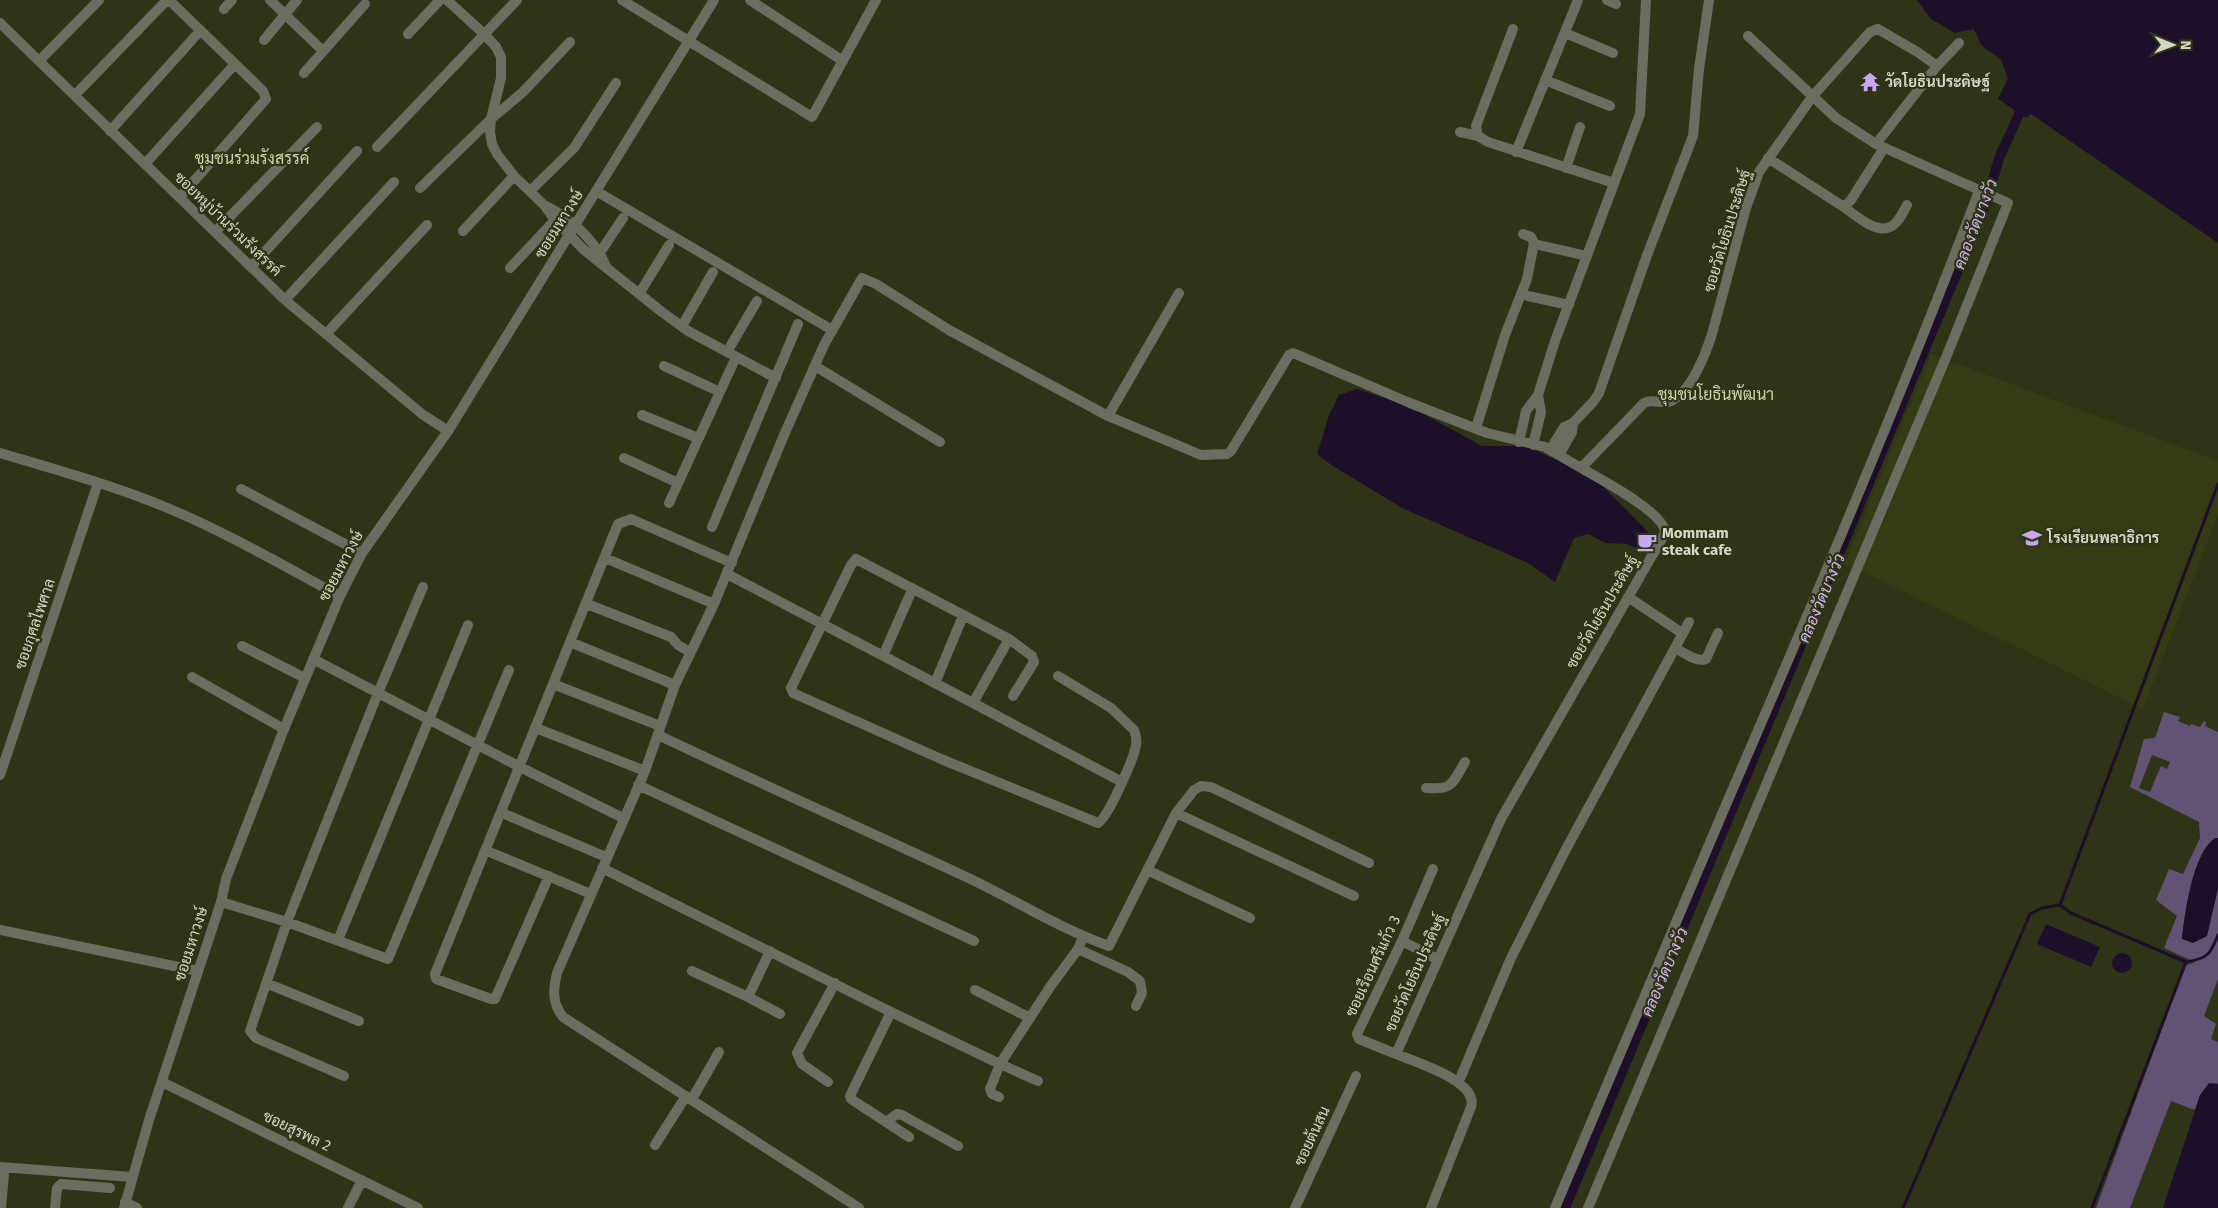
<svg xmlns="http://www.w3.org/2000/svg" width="2218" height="1208" font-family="'Fira Sans',Sarabun,sans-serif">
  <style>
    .built { fill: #353b15 }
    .forest { fill: #625374; fill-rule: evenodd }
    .water { fill: #1d0f2a }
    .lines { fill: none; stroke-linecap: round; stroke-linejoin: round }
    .stream { stroke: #1d0f2a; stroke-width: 3 }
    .canal { stroke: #1d0f2a; stroke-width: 10 }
    .minor { stroke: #6a6d5f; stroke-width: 10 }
    .tertiary { stroke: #6a6d5f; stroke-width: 10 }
    .labels { text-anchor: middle; stroke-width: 4.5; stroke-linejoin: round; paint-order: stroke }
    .poi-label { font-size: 15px; font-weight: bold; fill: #d3d7c5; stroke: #2f3416; text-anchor: start }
    .street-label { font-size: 15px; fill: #d3d7c5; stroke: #2f3416 }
    .neighbourhood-label { font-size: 16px; fill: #cad1ae; stroke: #2f3416 }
    .water-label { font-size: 16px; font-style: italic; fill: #d0b5ef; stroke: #2f3416 }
  </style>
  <rect width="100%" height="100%" fill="#2f3416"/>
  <path class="built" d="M 1931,354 L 2218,461 L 2218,514 L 2143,709 L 1845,563 Z"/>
  <path class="forest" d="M 2164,712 L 2180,717 L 2178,721 L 2190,726 L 2191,724 L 2200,727 L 2204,721 L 2206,722 L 2205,726 L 2218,732 L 2218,838 C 2194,844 2185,916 2182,939 L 2207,936 L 2218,888 L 2218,979 L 2204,1016 L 2216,1024 L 2211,1039 L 2218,1042 L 2218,1084 L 2216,1083 L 2200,1095 L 2195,1110 L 2171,1101 L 2130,1208 L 2096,1208 L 2185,966 L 2195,962 L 2164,948 L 2177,916 L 2156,900 L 2169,869 L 2183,874 L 2200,838 L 2199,822 L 2130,787 L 2144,739 L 2155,738 ZM 2152,755 L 2170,762 L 2167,769 L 2161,766 L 2150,792 L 2139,788 Z"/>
  <path class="water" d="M 1917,0 L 2218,0 L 2218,243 L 2031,114 L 2026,118 L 1998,99 L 2008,78 L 2001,60 L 1981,45 L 1974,29 L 1955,33 L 1931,19 Z
    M 1357,389 L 1407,405 L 1482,446 L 1526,446 L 1594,477 L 1651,535 L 1638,549 L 1627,544 L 1606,543 L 1588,534 L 1574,538 L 1555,582 L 1528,563 L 1402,508 L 1330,464 L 1317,454 L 1329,415 L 1339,395 Z
    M 2215,838 L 2218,838 L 2218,888 L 2207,936 L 2193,943 L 2182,939 C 2185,912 2192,855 2215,838 Z
    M 2046,924 L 2100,947 L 2091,967 L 2037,944 Z
    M2112 963a10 10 0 1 1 20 0a10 10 0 1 1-20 0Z
    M 2209,1083 L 2218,1084 L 2218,1208 L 2163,1208 L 2200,1095 Z"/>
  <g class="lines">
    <path class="stream" d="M 2060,905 L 2071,913 L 2186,962
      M 1903,1208 L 2030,914 L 2042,908 L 2060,905 L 2218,484
      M 2092,1208 L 2186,962 C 2208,958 2210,955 2218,935"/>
    <path class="canal" d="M 1565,1208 L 1987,201 L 1999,158 L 2025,101"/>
    <path class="minor" d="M 169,0 L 263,91 L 266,99 L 180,197
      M 270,0 L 323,51
      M 447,0 L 484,34 L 496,47 L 501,57 L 501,78 L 491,119 L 490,132 L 492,144 L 497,154 L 514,176 L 544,205 L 555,220 L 584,250 L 662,312 L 688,331 L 776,378
      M 622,0 L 812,117 L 876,0
      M 750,0 L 843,61
      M 1607,0 L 1616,4
      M 224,9 L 232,0
      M 0,23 L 285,300 L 422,414 L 448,431
      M 1513,29 L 1476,126 L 1478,136 L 1488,142 L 1614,183
      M 1565,33 L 1613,53
      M 408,34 L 440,0
      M 264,40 L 297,0
      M 40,60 L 99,0
      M 304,73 L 365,4
      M 1545,80 L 1610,106
      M 75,95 L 167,0
      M 110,131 L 200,31
      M 1460,132 L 1478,136
      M 1876,144 L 1937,66 L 1959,43
      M 377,147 L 517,0
      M 1516,152 L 1578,0
      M 1768,158 L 1844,207 L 1851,200 L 1884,148
      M 145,164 L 235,64
      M 1566,168 L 1580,127
      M 420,188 L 491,119 L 523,92 L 570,42
      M 530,191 L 574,148 L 616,83
      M 596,191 L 832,330
      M 544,205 C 570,217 595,240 606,266
      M 1844,207 C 1855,215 1876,234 1890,227 C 1898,224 1903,212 1907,205
      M 463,231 L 514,176
      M 215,232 L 317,127
      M 1539,245 L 1587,256
      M 597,257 L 623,218
      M 251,267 L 357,151
      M 510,268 L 555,220
      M 639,294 L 669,245
      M 1528,296 L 1569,305
      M 285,300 L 394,182
      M 682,326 L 713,272
      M 326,334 L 427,225
      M 727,352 L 757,301
      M 664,366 L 720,392
      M 815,366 L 940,442
      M 642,415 L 698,438
      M 1108,416 L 1179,293
      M 1476,428 L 1505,335 L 1527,279 L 1534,243 L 1531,237 L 1523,234
      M 1519,442 L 1526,411 L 1538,395 L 1555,341 L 1640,114 L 1646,0
      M 1533,445 L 1541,412 L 1538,395
      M 1550,450 L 1564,427 L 1573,423 L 1593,402 L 1599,393 L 1646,258 L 1693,136 L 1699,69 L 1709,0
      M 1559,455 L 1572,432 L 1573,423
      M 624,458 L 678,483
      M 241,489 L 362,553
      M 669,503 L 736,357
      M 712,527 L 798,324
      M 605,558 L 714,604
      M 727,574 L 973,703 L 1009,639
      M 1628,597 L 1682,633
      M 587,604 L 671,637 L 678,645 L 690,652
      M 570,642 L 675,685
      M 242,646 L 305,678
      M 1675,648 C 1683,652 1696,663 1706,659 L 1718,633
      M 883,656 L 912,590
      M 313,659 L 520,767 L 623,818
      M 192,677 L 284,729
      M 935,683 L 963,616
      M 553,684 L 660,726
      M 1013,696 L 1034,662 L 1032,656 L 1009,639 L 856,559 L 851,565 L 791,688 L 793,693 L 941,759 L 1098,823 C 1108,818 1134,758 1136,745 C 1137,740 1136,735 1134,730 L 1111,708 L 1058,676
      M 973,703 L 1122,782
      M 536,728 L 645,771
      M 658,735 C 759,783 861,828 962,875 C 1012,898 1058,928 1109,946 L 1176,813 L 1194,790 L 1201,786 L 1211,787 L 1369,863
      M 0,775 L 98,483
      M 638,785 L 974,941
      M 1426,788 C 1453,790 1452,784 1465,762
      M 502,813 L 606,857
      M 1176,813 L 1354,896
      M 487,851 L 591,894
      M 602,868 L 891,1012 L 1000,1064 L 1050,987 L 1078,949 L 1083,937
      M 1147,870 L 1250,918
      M 549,876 L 495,999 L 491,999 L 436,979 L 435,974 L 618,524 L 631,519 L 732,563
      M 221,902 L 287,922 L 388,959 L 509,670
      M 0,930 L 198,971
      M 338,940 L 468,625
      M 1402,941 L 1437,959
      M 1078,949 L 1128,972 L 1140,981 L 1142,993 L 1136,1006
      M 692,971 L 748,997 L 780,1014
      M 266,983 L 359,1021
      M 975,990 L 1030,1018
      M 748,997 L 770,951
      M 891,1012 L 850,1096 L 851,1099 L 909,1137
      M 1396,1054 L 1359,1039 L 1357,1034 L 1402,941 L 1433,869
      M 344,1076 L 256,1038 L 250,1031 L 287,922 L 378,693 L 423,587
      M 1459,1081 L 1511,958 L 1565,851 L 1689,622
      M 162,1082 L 418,1208
      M 828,1082 L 802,1064 L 797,1053 L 835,983
      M 999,1097 L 992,1094 L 990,1089 L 1000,1064 L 1038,1081
      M 692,1099 L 719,1052
      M 886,1122 L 897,1114 L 902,1115 L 958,1146
      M 655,1145 L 686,1096
      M 0,1167 L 132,1177
      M 125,1202 L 137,1208
      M 1,1208 L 4,1175
      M 55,1208 L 57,1188 L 61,1184 L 110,1188
      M 348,1208 L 362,1180
      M 859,1208 L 563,1017 C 552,1003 553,990 557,973 L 645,771 L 675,685 L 714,604 L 784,435 L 824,345 L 862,278 L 876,284 L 949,330 L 1108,416 L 1201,455 L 1227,454 L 1231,451 L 1289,355 L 1293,353 L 1410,403 L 1487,433 L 1545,447 L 1581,468
      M 1295,1208 L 1356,1076
      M 1431,1208 L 1471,1107 C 1479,1081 1415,1062 1396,1054 L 1501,819 L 1665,533 C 1666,513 1598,478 1581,468 L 1644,403 C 1653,398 1663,405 1671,401 C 1691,392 1706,353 1712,334 L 1746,208 L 1759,172 L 1812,97 L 1870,32 L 1878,29 L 1919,53 L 1937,66
      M 1555,1208 C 1613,1072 1669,936 1728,800 C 1815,599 1901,397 1979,191
      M 1588,1208 L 1947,355 L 2008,203 L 1876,144 L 1836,118 L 1748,36"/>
    <path class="tertiary" d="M 0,453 C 57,470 115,486 170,509 C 229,534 284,566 340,596
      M 124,1208 L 149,1120 L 221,902 L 226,879 L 284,729 L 340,596 L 362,553 L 448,431 L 714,0"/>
  </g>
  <defs>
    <symbol id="temple-bare" viewBox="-9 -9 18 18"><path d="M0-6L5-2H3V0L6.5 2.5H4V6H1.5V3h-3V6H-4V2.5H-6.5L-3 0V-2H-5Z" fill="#c8a6ef" stroke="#2f3416" stroke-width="2.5" paint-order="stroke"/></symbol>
    <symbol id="university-bare" viewBox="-9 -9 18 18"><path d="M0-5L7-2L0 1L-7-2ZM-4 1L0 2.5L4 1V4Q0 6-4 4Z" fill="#c8a6ef" stroke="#2f3416" stroke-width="2.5" paint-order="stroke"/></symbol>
    <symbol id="cafe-bare" viewBox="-9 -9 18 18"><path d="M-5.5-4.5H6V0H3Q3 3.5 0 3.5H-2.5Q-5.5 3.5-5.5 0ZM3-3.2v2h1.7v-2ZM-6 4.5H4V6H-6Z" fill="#c8a6ef" stroke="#2f3416" stroke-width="2.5" paint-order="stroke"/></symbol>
  </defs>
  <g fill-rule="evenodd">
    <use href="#temple-bare" x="1856" y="68" width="28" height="28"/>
    <use href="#university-bare" x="2018" y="524" width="28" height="28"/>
    <use href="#cafe-bare" x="1633" y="528" width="28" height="28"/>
  </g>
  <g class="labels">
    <g class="poi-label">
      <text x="1885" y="87">วัดโยธินประดิษฐ์</text>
      <text x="1662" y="538">Mommam<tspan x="1662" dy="17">steak cafe</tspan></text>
      <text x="2047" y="543">โรงเรียนพลาธิการ</text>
    </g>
    <g class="street-label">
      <text transform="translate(228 224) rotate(44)" y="5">ซอยหมู่บ้านร่วมรังสรรค์</text>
      <text transform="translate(559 224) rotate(-58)" y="5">ซอยมหาวงษ์</text>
      <text transform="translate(1727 231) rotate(-73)" y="5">ซอยวัดโยธินประดิษฐ์</text>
      <text transform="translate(341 566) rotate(-62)" y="5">ซอยมหาวงษ์</text>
      <text transform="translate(1602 612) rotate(-60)" y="5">ซอยวัดโยธินประดิษฐ์</text>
      <text transform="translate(35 624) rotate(-71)" y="5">ซอยกุศลไพศาล</text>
      <text transform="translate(191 944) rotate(-72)" y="5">ซอยมหาวงษ์</text>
      <text transform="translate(1373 966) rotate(-65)" y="5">ซอยเรือนศรีแก้ว 3</text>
      <text transform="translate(1415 973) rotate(-66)" y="5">ซอยวัดโยธินประดิษฐ์</text>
      <text transform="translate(297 1131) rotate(26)" y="5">ซอยสุรพล 2</text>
      <text transform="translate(1312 1136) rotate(-65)" y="5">ซอยต้นสน</text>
    </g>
    <g class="neighbourhood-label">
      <text x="252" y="164">ชุมชนร่วมรังสรรค์</text>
      <text x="1716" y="400">ชุมชนโยธินพัฒนา</text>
    </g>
    <g class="water-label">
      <text transform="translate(1975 224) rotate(-69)" y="6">คลองวัดบางวัว</text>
      <text transform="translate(1821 598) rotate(-67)" y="6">คลองวัดบางวัว</text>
      <text transform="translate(1664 972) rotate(-67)" y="6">คลองวัดบางวัว</text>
    </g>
  </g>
  <g transform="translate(2173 45) rotate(91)" stroke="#2f3416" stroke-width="4" paint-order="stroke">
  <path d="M0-4L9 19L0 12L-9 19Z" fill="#d3d7c5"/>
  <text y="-8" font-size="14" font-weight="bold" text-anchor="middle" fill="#d3d7c5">N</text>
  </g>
</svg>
